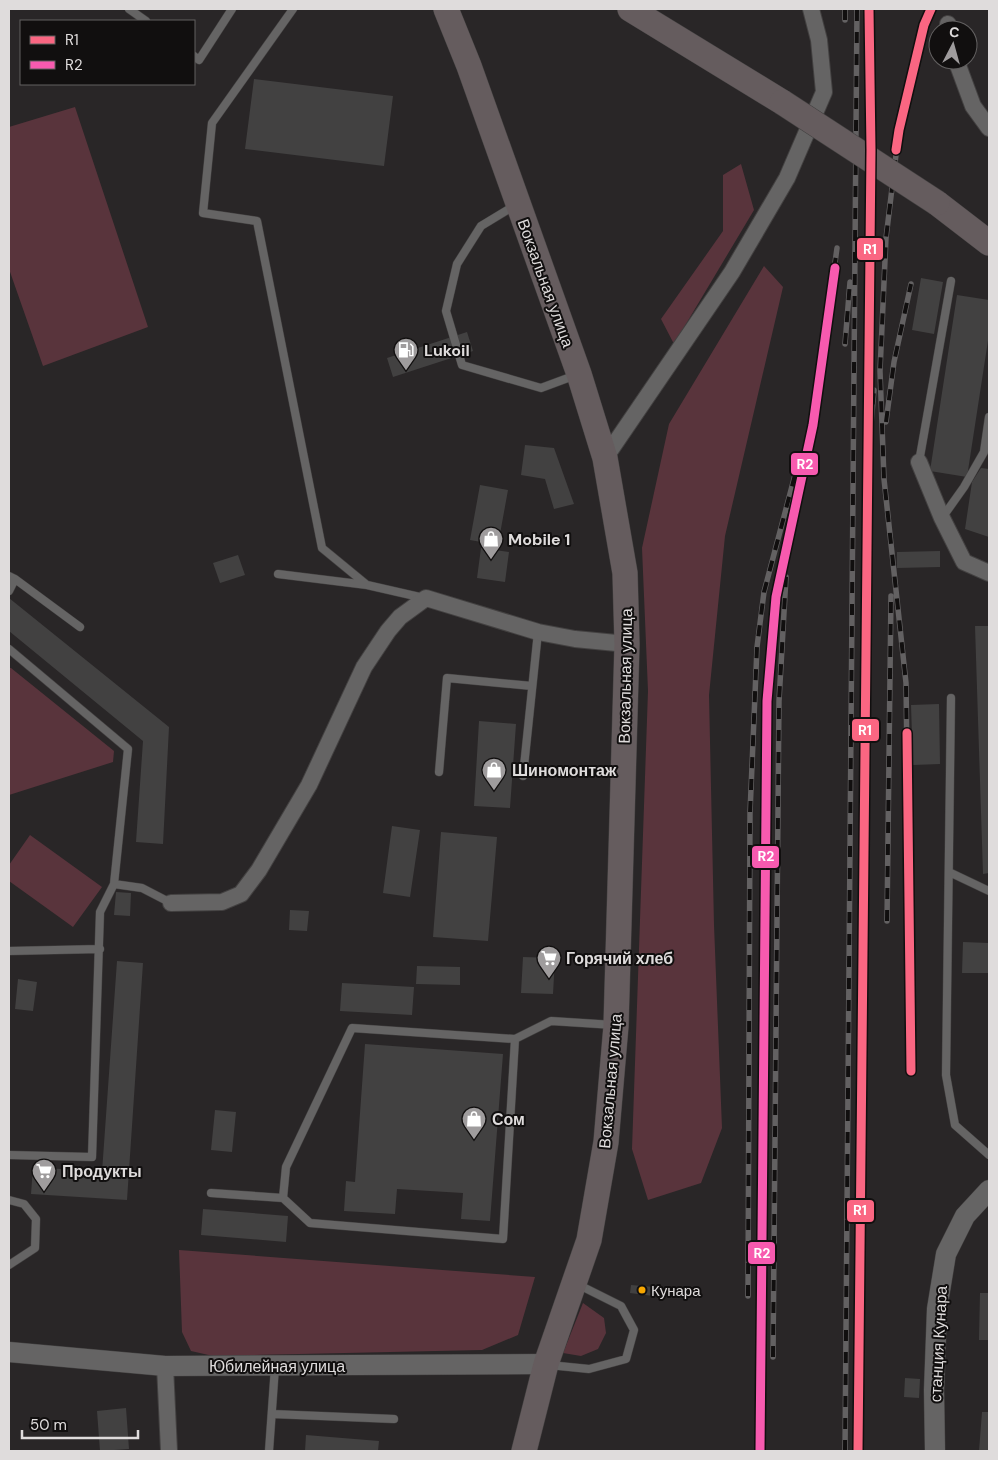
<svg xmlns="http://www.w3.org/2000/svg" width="998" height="1460" font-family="'DM Sans',sans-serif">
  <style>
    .green { fill: #59343c }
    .building { fill: #424141 }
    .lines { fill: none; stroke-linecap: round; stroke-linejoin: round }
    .service-casing { stroke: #434141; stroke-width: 9 }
    .minor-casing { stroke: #434141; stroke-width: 18 }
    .tertiary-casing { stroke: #434141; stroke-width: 21 }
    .primary-casing { stroke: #434141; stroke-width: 26 }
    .service { stroke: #656464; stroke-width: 8 }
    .minor { stroke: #656464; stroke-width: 16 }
    .tertiary { stroke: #656464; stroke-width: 20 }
    .primary { stroke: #655c5e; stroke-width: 25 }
    .rail-casing { stroke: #636162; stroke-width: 5.5 }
    .rail { stroke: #110f0f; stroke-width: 4; stroke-dasharray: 11; stroke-linecap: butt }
    .primary-bridge-casing { stroke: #434141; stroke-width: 26; stroke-linecap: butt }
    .primary-bridge { stroke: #655c5e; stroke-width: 25 }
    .rail-1-casing { stroke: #110f0f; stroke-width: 12 }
    .rail-2-casing { stroke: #110f0f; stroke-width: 12 }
    .rail-1 { stroke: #fa6682; stroke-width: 9 }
    .rail-2 { stroke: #f75aaf; stroke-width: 9 }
    .bus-dot { fill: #f7a600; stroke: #110f0f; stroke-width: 2 }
    .labels { text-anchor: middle; stroke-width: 4; stroke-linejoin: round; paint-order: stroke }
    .bus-label { font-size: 15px; fill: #dfdcdc; stroke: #110f0f; text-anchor: start }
    .street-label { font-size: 16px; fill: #dfdcdc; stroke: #110f0f }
    .poi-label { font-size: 16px; font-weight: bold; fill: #dfdcdc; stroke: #110f0f; text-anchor: start }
    .line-badge { stroke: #110f0f; stroke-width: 2 }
    .badge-label { font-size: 14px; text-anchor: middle; font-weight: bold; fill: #fff }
  </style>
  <rect width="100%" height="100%" fill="#292627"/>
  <path class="green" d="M 75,107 L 148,327 L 43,366 L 9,269 L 9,127 Z
    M 741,164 L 754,210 L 674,344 L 661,319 L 723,231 L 723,175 Z
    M 764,266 L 783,287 L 725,536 L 709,695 L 714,925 L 722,1128 L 701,1183 L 648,1200 L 632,1149 L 648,691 L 642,548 L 669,424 Z
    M 9,668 L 11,668 L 114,751 L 113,762 L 9,795 Z
    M 30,835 L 102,887 L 73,927 L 9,881 L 9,865 Z
    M 179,1250 L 535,1277 L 518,1335 L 482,1350 L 213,1356 L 191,1351 L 182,1332 Z
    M 583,1303 L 604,1318 L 606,1333 L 598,1349 L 581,1356 L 563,1353 Z"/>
  <path class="building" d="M 254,79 L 393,96 L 384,166 L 245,149 Z
    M 921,278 L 943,282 L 934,334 L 912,330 Z
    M 957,295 L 989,300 L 989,334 L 967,477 L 930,471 Z
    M 467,332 L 473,351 L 393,377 L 387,358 Z
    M 525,445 L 554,448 L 574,504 L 554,509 L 545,479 L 521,475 Z
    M 981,468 L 989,469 L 989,537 L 965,529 L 972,482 Z
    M 480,485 L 508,490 L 498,545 L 470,540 Z
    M 481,548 L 509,552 L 505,582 L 477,578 Z
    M 940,551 L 940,567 L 897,568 L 897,552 Z
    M 238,555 L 245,575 L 220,583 L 213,563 Z
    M 9,598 L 169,727 L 163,844 L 136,842 L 143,741 L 9,631 Z
    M 975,626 L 989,626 L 989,873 L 983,874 Z
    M 939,704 L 940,764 L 913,765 L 911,705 Z
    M 479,721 L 516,724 L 510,808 L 474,806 Z
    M 392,826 L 420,830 L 410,897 L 383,893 Z
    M 441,832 L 497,837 L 488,941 L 433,937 Z
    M 116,892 L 131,893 L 130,916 L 114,915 Z
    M 290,910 L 309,911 L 307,931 L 289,930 Z
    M 963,942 L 989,943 L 989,973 L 962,973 Z
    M 523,957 L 555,958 L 553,994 L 521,993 Z
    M 117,961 L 143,963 L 127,1200 L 31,1194 L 33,1167 L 102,1172 Z
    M 417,966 L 460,967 L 460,985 L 416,984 Z
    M 18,979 L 37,982 L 33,1011 L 15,1009 Z
    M 342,983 L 414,987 L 412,1015 L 340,1011 Z
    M 365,1044 L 503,1054 L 490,1221 L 461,1219 L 463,1193 L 397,1189 L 395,1214 L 344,1211 L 346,1181 L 355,1182 Z
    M 215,1110 L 236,1112 L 232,1152 L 211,1150 Z
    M 203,1209 L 288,1216 L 286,1242 L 201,1235 Z
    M 631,1285 L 654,1287 L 653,1296 L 630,1293 Z
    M 980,1293 L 989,1293 L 989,1340 L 979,1340 Z
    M 905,1378 L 920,1379 L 919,1398 L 904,1397 Z
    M 126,1408 L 129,1449 L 100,1451 L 97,1411 Z
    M 982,1412 L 989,1412 L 989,1451 L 979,1451 Z
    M 306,1435 L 379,1441 L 378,1451 L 305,1451 Z"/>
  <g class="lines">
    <defs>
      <path id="service" d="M 129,9 L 146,21
        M 293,9 L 212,123 L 203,213 L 257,221 L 322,548 L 367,585
        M 194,56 L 199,60 L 232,9
        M 514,206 L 481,226 L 457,264 L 446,311 L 462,365 L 541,388 L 576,375
        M 919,462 L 951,281
        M 942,518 L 964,487 L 984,452 L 989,417
        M 278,574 L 367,585 L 424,598
        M 9,576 L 15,579 L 9,591
        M 15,579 L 80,627
        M 9,649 L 128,749 L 114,884 L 100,912 L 92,1157 L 9,1155
        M 951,698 L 946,1075 L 955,1125 L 989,1155
        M 439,772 L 447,678 L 532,686
        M 523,776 L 538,632
        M 949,872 L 989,891
        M 114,884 L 142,888 L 171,903
        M 9,951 L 100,949
        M 211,1193 L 283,1198 L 310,1223 L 503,1239 L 515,1039
        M 283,1198 L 286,1167 L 352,1028 L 515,1039 L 551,1021 L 614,1025
        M 9,1200 L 24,1204 L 36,1219 L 35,1248 L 9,1265
        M 549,1365 L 589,1369 L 626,1359 L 634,1330 L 621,1306 L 577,1284
        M 272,1414 L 394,1419
        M 269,1451 L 275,1367"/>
      <path id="minor" d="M 948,24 L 949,30
        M 956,60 L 973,106 L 989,128
        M 605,458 L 732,272 L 787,178 L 824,92 L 819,40 L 811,9
        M 919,462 L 942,518 L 964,562 L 989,573
        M 171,903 L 222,902 L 241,894 L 259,870 L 309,785 L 364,667 L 388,631 L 400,617 L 426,598 L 538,632 L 575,639 L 627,644
        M 165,1366 L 169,1451"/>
      <path id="tertiary" d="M 9,1352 L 165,1366 L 546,1364
        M 935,1451 L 934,1390 L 937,1309 L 946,1254 L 965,1216 L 989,1190"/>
      <path id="primary" d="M 446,9 L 469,66 L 579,374 L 605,458 L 625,573 L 627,644 L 616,1026 L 606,1142 L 589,1240 L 546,1364 L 524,1451
        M 630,9 L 782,102
        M 937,203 L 989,243"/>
    </defs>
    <use href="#service" class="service-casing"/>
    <use href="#minor" class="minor-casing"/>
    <use href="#tertiary" class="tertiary-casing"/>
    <use href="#primary" class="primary-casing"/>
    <use href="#service" class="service"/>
    <use href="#minor" class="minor"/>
    <use href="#tertiary" class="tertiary"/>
    <use href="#primary" class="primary"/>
    <defs>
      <path id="rail" d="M 845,20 L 845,9
        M 845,344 L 850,282
        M 886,422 L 894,362 L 911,284
        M 867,470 L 874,390
        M 887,921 L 891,596
        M 911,1071 L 906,683 L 884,479 L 880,371 L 886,238 L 899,130 L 924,25 L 931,9
        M 748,1296 L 750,813 L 757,647 L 764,592 L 800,456
        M 773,1357 L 779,701 L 786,577
        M 760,1451 L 767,701 L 776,597 L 813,425 L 837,248
        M 845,1451 L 857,9
        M 858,1451 L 865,615"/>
    </defs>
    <use href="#rail" class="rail-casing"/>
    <use href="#rail" class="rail"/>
    <defs>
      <path id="primary-bridge" d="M 782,102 L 937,203"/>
    </defs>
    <use href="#primary-bridge" class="primary-bridge-casing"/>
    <use href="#primary-bridge" class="primary-bridge"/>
    <defs>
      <path id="rail-1" d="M 896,150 L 899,130 L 924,25 L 931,9
        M 907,733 L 911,1071
        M 858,1451 L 871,150 L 869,9"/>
      <path id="rail-2" d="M 760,1451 L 767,701 L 776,597 L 813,425 L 835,268"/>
    </defs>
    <use href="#rail-1" class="rail-1-casing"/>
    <use href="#rail-2" class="rail-2-casing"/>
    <use href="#rail-1" class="rail-1"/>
    <use href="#rail-2" class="rail-2"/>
  </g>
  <defs>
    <symbol id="fuel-pin" viewBox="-11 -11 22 30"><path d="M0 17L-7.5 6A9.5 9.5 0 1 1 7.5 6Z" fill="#9f9c9d" stroke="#110f0f"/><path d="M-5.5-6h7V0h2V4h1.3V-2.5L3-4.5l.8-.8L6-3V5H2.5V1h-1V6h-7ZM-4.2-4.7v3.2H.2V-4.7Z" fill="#fff"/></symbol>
    <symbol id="shop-pin" viewBox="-11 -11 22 30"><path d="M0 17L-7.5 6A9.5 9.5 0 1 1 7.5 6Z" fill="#9f9c9d" stroke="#110f0f"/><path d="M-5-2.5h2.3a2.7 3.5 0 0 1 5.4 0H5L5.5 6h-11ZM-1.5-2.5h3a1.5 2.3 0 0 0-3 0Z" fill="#fff"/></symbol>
    <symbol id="supermarket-pin" viewBox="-11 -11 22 30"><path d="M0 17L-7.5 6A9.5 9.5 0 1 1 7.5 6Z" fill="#9f9c9d" stroke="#110f0f"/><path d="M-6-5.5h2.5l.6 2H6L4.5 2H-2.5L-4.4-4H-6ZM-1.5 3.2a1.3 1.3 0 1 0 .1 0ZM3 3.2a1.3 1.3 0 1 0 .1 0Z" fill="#fff"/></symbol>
  </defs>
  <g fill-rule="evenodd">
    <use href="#fuel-pin" x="392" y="336" width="28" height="38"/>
    <use href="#shop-pin" x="477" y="525" width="28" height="38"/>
    <use href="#shop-pin" x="480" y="756" width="28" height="38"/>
    <use href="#supermarket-pin" x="535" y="944" width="28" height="38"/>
    <use href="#shop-pin" x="460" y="1105" width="28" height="38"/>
    <use href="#supermarket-pin" x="30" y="1157" width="28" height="38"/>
  </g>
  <circle class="bus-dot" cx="642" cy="1290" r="4.5"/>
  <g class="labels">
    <g class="bus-label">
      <text x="651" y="1296">Кунара</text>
    </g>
    <g class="street-label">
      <text transform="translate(546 283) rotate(70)" y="6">Вокзальная улица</text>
      <text transform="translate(625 676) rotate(-89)" y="6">Вокзальная улица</text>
      <text transform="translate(610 1081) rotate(-85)" y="6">Вокзальная улица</text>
      <text transform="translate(938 1344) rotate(-87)" y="6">станция Кунара</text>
      <text x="277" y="1372">Юбилейная улица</text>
    </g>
    <g class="poi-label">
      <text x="424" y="356">Lukoil</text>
      <text x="508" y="545">Mobile 1</text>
      <text x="512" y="776">Шиномонтаж</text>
      <text x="566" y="964">Горячий хлеб</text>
      <text x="492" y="1125">Сом</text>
      <text x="62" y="1177">Продукты</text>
    </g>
  </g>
  <g class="line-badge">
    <rect x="856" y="237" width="28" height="24" rx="5" fill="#fa6682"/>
    <rect x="790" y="452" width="29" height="24" rx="5" fill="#f75aaf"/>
    <rect x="851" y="718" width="29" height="24" rx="5" fill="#fa6682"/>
    <rect x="751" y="845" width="29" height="24" rx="5" fill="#f75aaf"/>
    <rect x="846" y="1199" width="29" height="24" rx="5" fill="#fa6682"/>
    <rect x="747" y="1241" width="29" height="24" rx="5" fill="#f75aaf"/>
  </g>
  <g class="badge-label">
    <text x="870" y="254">R1</text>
    <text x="805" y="469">R2</text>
    <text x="865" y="735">R1</text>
    <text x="766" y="861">R2</text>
    <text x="860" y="1215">R1</text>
    <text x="762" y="1258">R2</text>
  </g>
  <rect width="998" height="1460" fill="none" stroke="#dfdcdc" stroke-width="20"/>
  <rect x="20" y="20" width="175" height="65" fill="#110f0f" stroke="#636161"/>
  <rect x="30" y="36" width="25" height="8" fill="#fa6682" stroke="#636161"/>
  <text x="65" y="45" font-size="15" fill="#dfdcdc">R1</text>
  <rect x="30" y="61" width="25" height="8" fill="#f75aaf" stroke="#636161"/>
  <text x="65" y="70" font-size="15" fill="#dfdcdc">R2</text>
  <g transform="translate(953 45) rotate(6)"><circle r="24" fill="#110f0f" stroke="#636161"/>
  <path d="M0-4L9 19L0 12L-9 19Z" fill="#9f9c9d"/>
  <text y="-8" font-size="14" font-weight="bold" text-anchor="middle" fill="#dfdcdc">С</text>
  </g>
  <path d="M22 1430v8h116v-8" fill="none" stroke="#dfdcdc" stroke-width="2.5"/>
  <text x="30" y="1430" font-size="15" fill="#dfdcdc" stroke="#110f0f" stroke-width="4" paint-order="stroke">50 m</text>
</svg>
